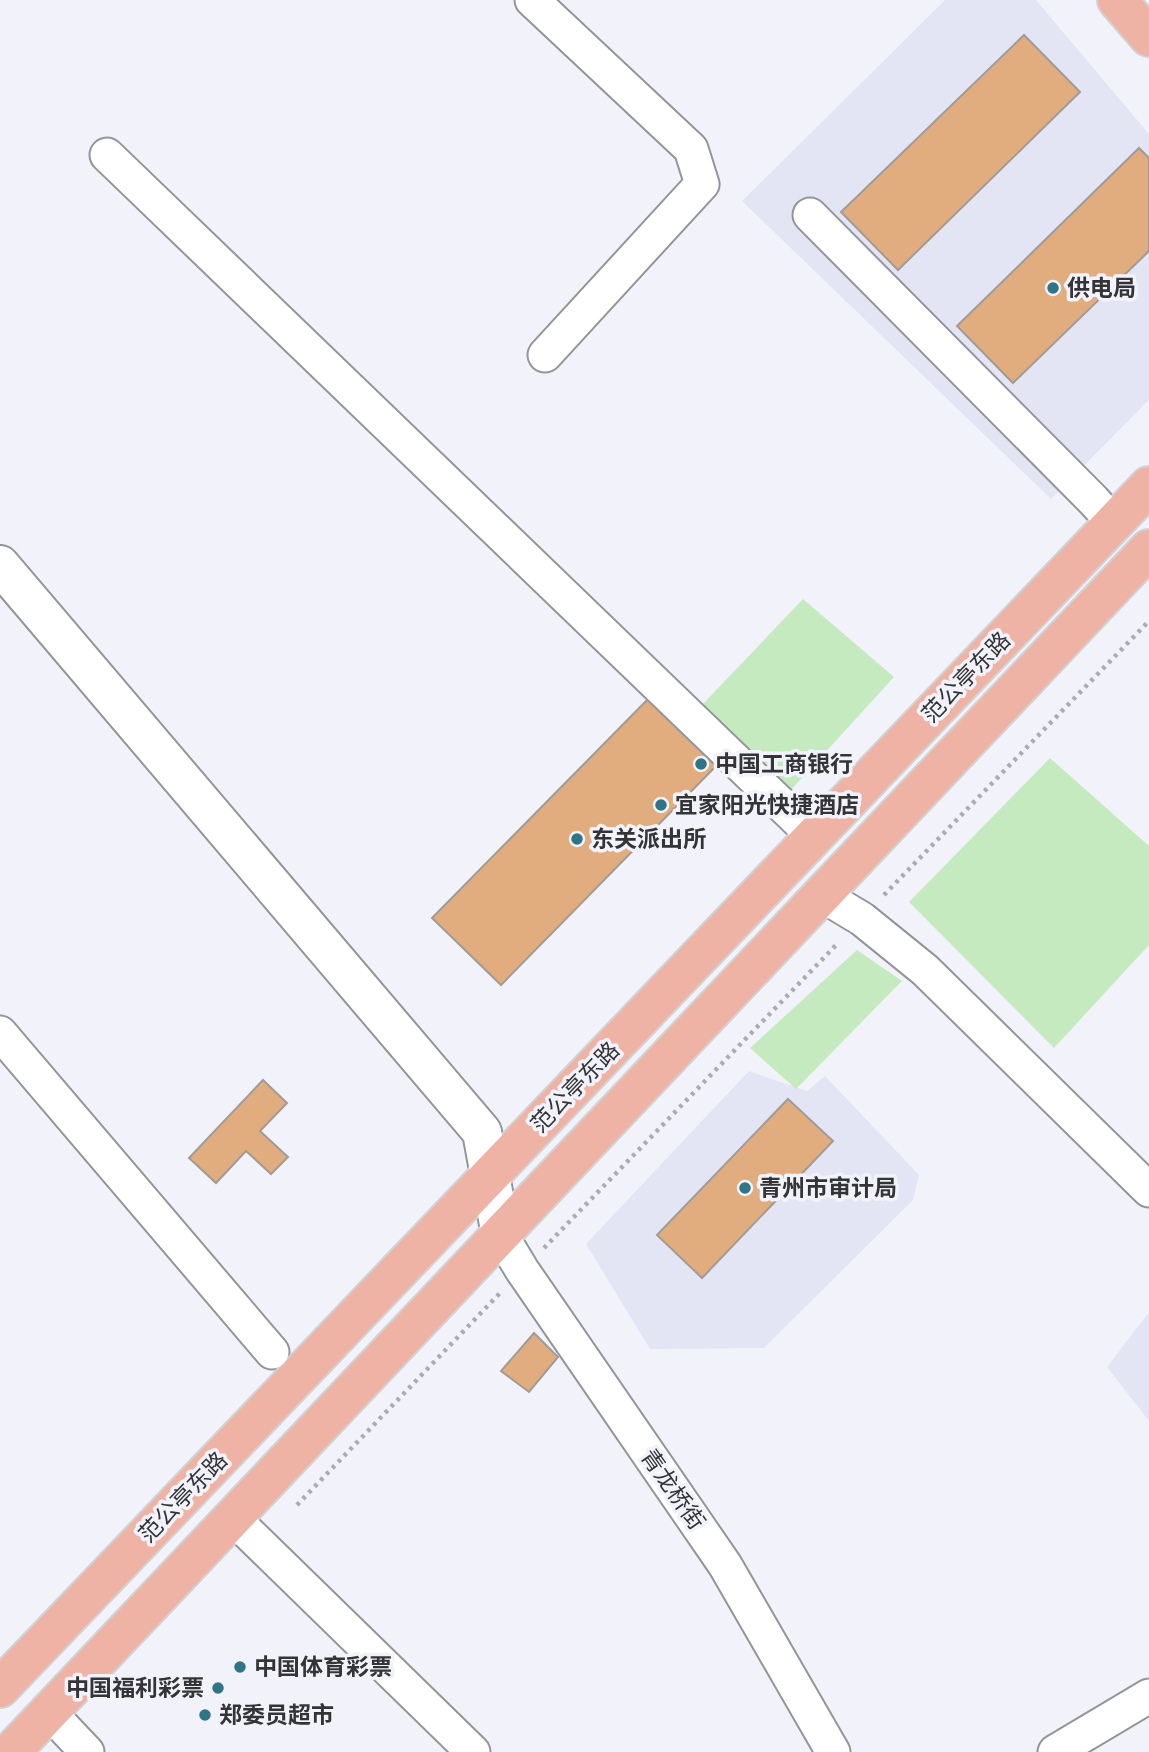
<svg xmlns="http://www.w3.org/2000/svg" width="1149" height="1752" font-family="'Times New Roman','Noto Sans SC',serif">
  <style>
    .built { fill: #e4e5f4 }
    .green { fill: #c5eac0 }
    .building { fill: #e2ad7e; stroke: #a19b97; stroke-width: 2 }
    .lines { fill: none; stroke-linecap: round; stroke-linejoin: round }
    .street-casing { stroke: #94959b; stroke-width: 37 }
    .secondary-casing { stroke: #94959b; stroke-width: 42 }
    .primary-casing { stroke: #d2d2d3; stroke-width: 42 }
    .path { stroke: #ababb1; stroke-width: 4.5; stroke-dasharray: 3.5 5; stroke-linecap: butt }
    .street { stroke: #fff; stroke-width: 33 }
    .secondary { stroke: #fff; stroke-width: 38 }
    .primary { stroke: #eeb3a5; stroke-width: 38 }
    .poi-dot { fill: #317485; stroke: #f2f3fa; stroke-width: 2.5 }
    .labels { text-anchor: middle; stroke-width: 7; stroke-linejoin: round; paint-order: stroke }
    .poi-label { font-size: 23px; font-weight: bold; fill: #343437; stroke: #f2f3fa; text-anchor: start }
    .street-label { font-size: 23px; fill: #343437; stroke: #f2f3fa }
  </style>
  <rect width="100%" height="100%" fill="#f2f3fa"/>
  <path class="built" d="M 945,0 L 1036,0 L 1149,134 L 1149,400 L 1051,499 L 742,201 Z
    M 749,1071 L 807,1091 L 825,1076 L 919,1175 L 913,1200 L 764,1348 L 650,1349 L 586,1244 Z
    M 1149,1312 L 1149,1421 L 1107,1367 Z"/>
  <path class="green" d="M 803,599 L 894,677 L 791,790 L 702,705 Z
    M 1050,758 L 1149,846 L 1149,945 L 1054,1048 L 909,902 Z
    M 857,950 L 902,981 L 796,1089 L 750,1048 Z"/>
  <path class="building" d="M 1024,35 L 1080,92 L 898,270 L 841,212 Z
    M 1139,148 L 1149,158 L 1149,251 L 1013,383 L 957,326 Z
    M 654,693 L 722,760 L 501,985 L 432,918 Z
    M 263,1080 L 287,1103 L 260,1131 L 288,1157 L 271,1174 L 246,1151 L 216,1183 L 189,1158 Z
    M 788,1099 L 833,1141 L 702,1278 L 657,1235 Z
    M 534,1333 L 558,1357 L 529,1392 L 501,1371 Z"/>
  <g class="lines">
    <defs>
      <path id="street" d="M 532,0 L 691,149 L 702,184 L 545,355
        M 107,155 L 814,836
        M 810,215 L 1094,501 L 1114,523
        M 822,895 L 862,919 L 925,970 L 1149,1190
        M 0,1033 L 272,1352
        M 501,1235 L 522,1270 L 725,1565 L 833,1752
        M 232,1517 L 473,1752
        M 49,1712 L 87,1752
        M 1055,1752 L 1149,1696"/>
      <path id="secondary" d="M 0,565 L 482,1132 L 501,1235"/>
      <path id="primary" d="M 1117,0 L 1149,37
        M 0,1688 L 1149,486
        M 11,1752 L 1149,549"/>
    </defs>
    <use href="#street" class="street-casing"/>
    <use href="#secondary" class="secondary-casing"/>
    <use href="#primary" class="primary-casing"/>
    <path class="path" d="M 884,895 L 1149,621
      M 544,1248 L 839,942
      M 297,1505 L 501,1292"/>
    <use href="#street" class="street"/>
    <use href="#secondary" class="secondary"/>
    <use href="#primary" class="primary"/>
  </g>
  <g class="poi-dot">
    <circle cx="1053" cy="288" r="7"/>
    <circle cx="701" cy="764" r="7"/>
    <circle cx="661" cy="805" r="7"/>
    <circle cx="577" cy="839" r="7"/>
    <circle cx="745" cy="1188" r="7"/>
    <circle cx="240" cy="1667" r="7"/>
    <circle cx="218" cy="1688" r="7"/>
    <circle cx="205" cy="1715" r="7"/>
  </g>
  <g class="labels">
    <g class="poi-label">
      <text x="1067" y="296">供电局</text>
      <text x="715" y="772">中国工商银行</text>
      <text x="675" y="813">宜家阳光快捷酒店</text>
      <text x="591" y="847">东关派出所</text>
      <text x="759" y="1196">青州市审计局</text>
      <text x="254" y="1675">中国体育彩票</text>
      <text x="204" y="1696" text-anchor="end">中国福利彩票</text>
      <text x="219" y="1723">郑委员超市</text>
    </g>
    <g class="street-label">
      <text transform="translate(966 677) rotate(-46)" y="8">范公亭东路</text>
      <text transform="translate(575 1087) rotate(-46)" y="8">范公亭东路</text>
      <text transform="translate(673 1489) rotate(55)" y="8">青龙桥街</text>
      <text transform="translate(183 1497) rotate(-46)" y="8">范公亭东路</text>
    </g>
  </g>
</svg>
